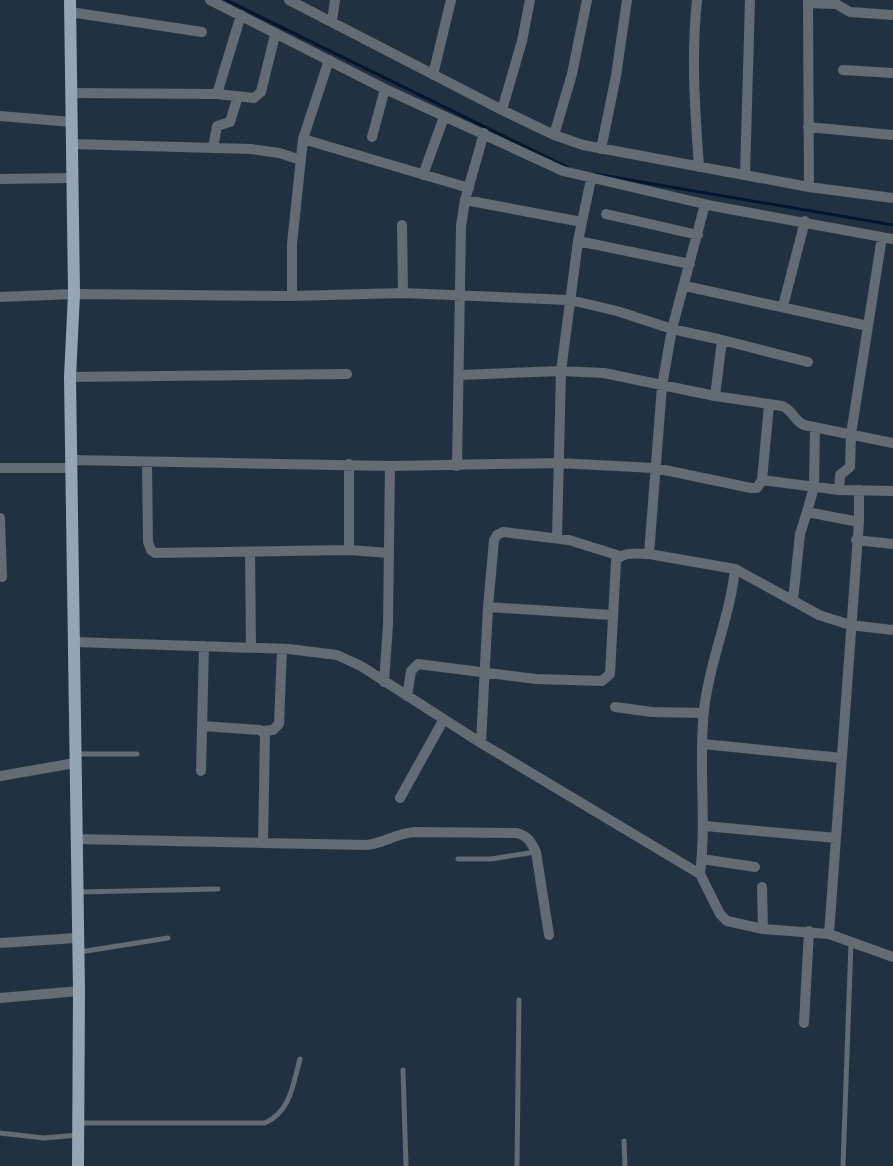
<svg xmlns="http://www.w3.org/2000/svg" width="893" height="1166" font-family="'Times New Roman',serif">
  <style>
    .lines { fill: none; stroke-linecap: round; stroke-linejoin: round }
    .stream { stroke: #011731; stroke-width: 3 }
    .lane { stroke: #636b73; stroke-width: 5 }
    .street { stroke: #636b73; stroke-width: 10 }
    .primary { stroke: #96a5b5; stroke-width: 12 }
  </style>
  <rect width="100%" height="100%" fill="#223141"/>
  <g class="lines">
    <path class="stream" d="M 226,0 L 569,168
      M 595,174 L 893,225"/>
    <path class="lane" d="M 75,754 L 137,754
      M 458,859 L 491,859 L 535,852
      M 79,892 L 218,889
      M 80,952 L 168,938
      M 403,1070 L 406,1166
      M 79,1123 L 265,1123 C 291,1111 293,1084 300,1059
      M 0,1133 L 44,1138 L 78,1135
      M 624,1141 L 625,1166
      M 517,1166 L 519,1000
      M 843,1166 L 851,942"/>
    <path class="street" d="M 210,0 L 385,89 L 563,171 L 713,206 L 893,239
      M 289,0 L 502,110 L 554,135 L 583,145 L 809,187 L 893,198
      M 697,0 C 691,56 695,111 699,167
      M 808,0 L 809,187
      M 808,3 L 836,4 L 850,12 L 893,15
      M 70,12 L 202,32
      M 332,21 L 335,0
      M 843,70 L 893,73
      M 433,75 L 451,0
      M 71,93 L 217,94 L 254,98 L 261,92 L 275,35
      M 217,94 L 241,15
      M 502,110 L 522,41 L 530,0
      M 0,116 L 71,122
      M 808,127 L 893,135
      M 554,135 L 572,74 L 587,0
      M 372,137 L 385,89
      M 303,139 L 469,188
      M 71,144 L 251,149 L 279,153 L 301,160
      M 213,148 L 217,126 L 230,122 L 238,96
      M 601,149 L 616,76 L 627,0
      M 745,174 L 750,0
      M 423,175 L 444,117
      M 0,179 L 71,178
      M 465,200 L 582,222
      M 705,204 L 672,329 L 662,386 L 649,554 L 735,569 L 819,615 L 850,625 L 893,630
      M 606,214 L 698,235
      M 402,225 L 403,293
      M 578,241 L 690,264
      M 685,286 L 868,326
      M 292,296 L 292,244 L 303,139 L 329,60
      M 0,297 L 74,294 L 292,296 L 403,293 L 570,300 L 617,311 L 672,329 L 722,340
      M 783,306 L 805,221
      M 461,375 L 561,371 L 604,373 L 715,396 L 782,406 C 793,410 794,421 804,425 L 893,443
      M 70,377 L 347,374
      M 715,396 L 722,340 L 808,362
      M 769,405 L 762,480 L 839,490 L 893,491
      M 815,427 L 814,487 L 807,512 L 859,522
      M 72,460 L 390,466 L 558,463 L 655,468 L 751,488 L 757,488 L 762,480
      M 147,462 L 148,542 L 151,550 L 155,553 L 349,550 L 389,553
      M 457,466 L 461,226 L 465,200 L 484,133
      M 0,468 L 72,468
      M 839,490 L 840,475 L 850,467 L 851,434 L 882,237
      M 0,518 L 2,577
      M 557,538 L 561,371 L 578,241 L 591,179
      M 856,540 L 893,544
      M 349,550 L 349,464
      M 250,552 L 251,648
      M 793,600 L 800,534 L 807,512
      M 488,607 L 612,615
      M 74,642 L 289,649 L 337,655 L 361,666 L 481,743 L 700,874 L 720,914 L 727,921 L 763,929 L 829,934 L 893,957
      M 384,682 L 388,625 L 390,466
      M 407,696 L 411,671 L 418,664 L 536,679 L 602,681 L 610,674 L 616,561 C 623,551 637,554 649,554
      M 615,707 L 652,712 L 704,713
      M 263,731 L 273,730 L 279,724 L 282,649
      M 481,743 L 488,607 L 494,540 L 497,535 L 503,532 L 569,540 L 620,556
      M 703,744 L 842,758
      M 201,771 L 204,646
      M 0,776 L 75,763
      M 400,798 L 444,719
      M 705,826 L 836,838
      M 76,839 L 263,843 L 265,734 L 260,730 L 202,726
      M 263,843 L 367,845 C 384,843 397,833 415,832 L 517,833 C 528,836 531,842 536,852 L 549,935
      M 702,859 L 755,867
      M 700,874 C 707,818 698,764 704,710 C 709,662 730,618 735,569
      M 762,887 L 763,929
      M 829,934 L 859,522 L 859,490
      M 0,943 L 76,938
      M 0,998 L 79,991
      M 804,1023 L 809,931"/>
    <path class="primary" d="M 70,0 L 74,294 L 70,377 L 79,991 L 78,1166"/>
  </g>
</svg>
